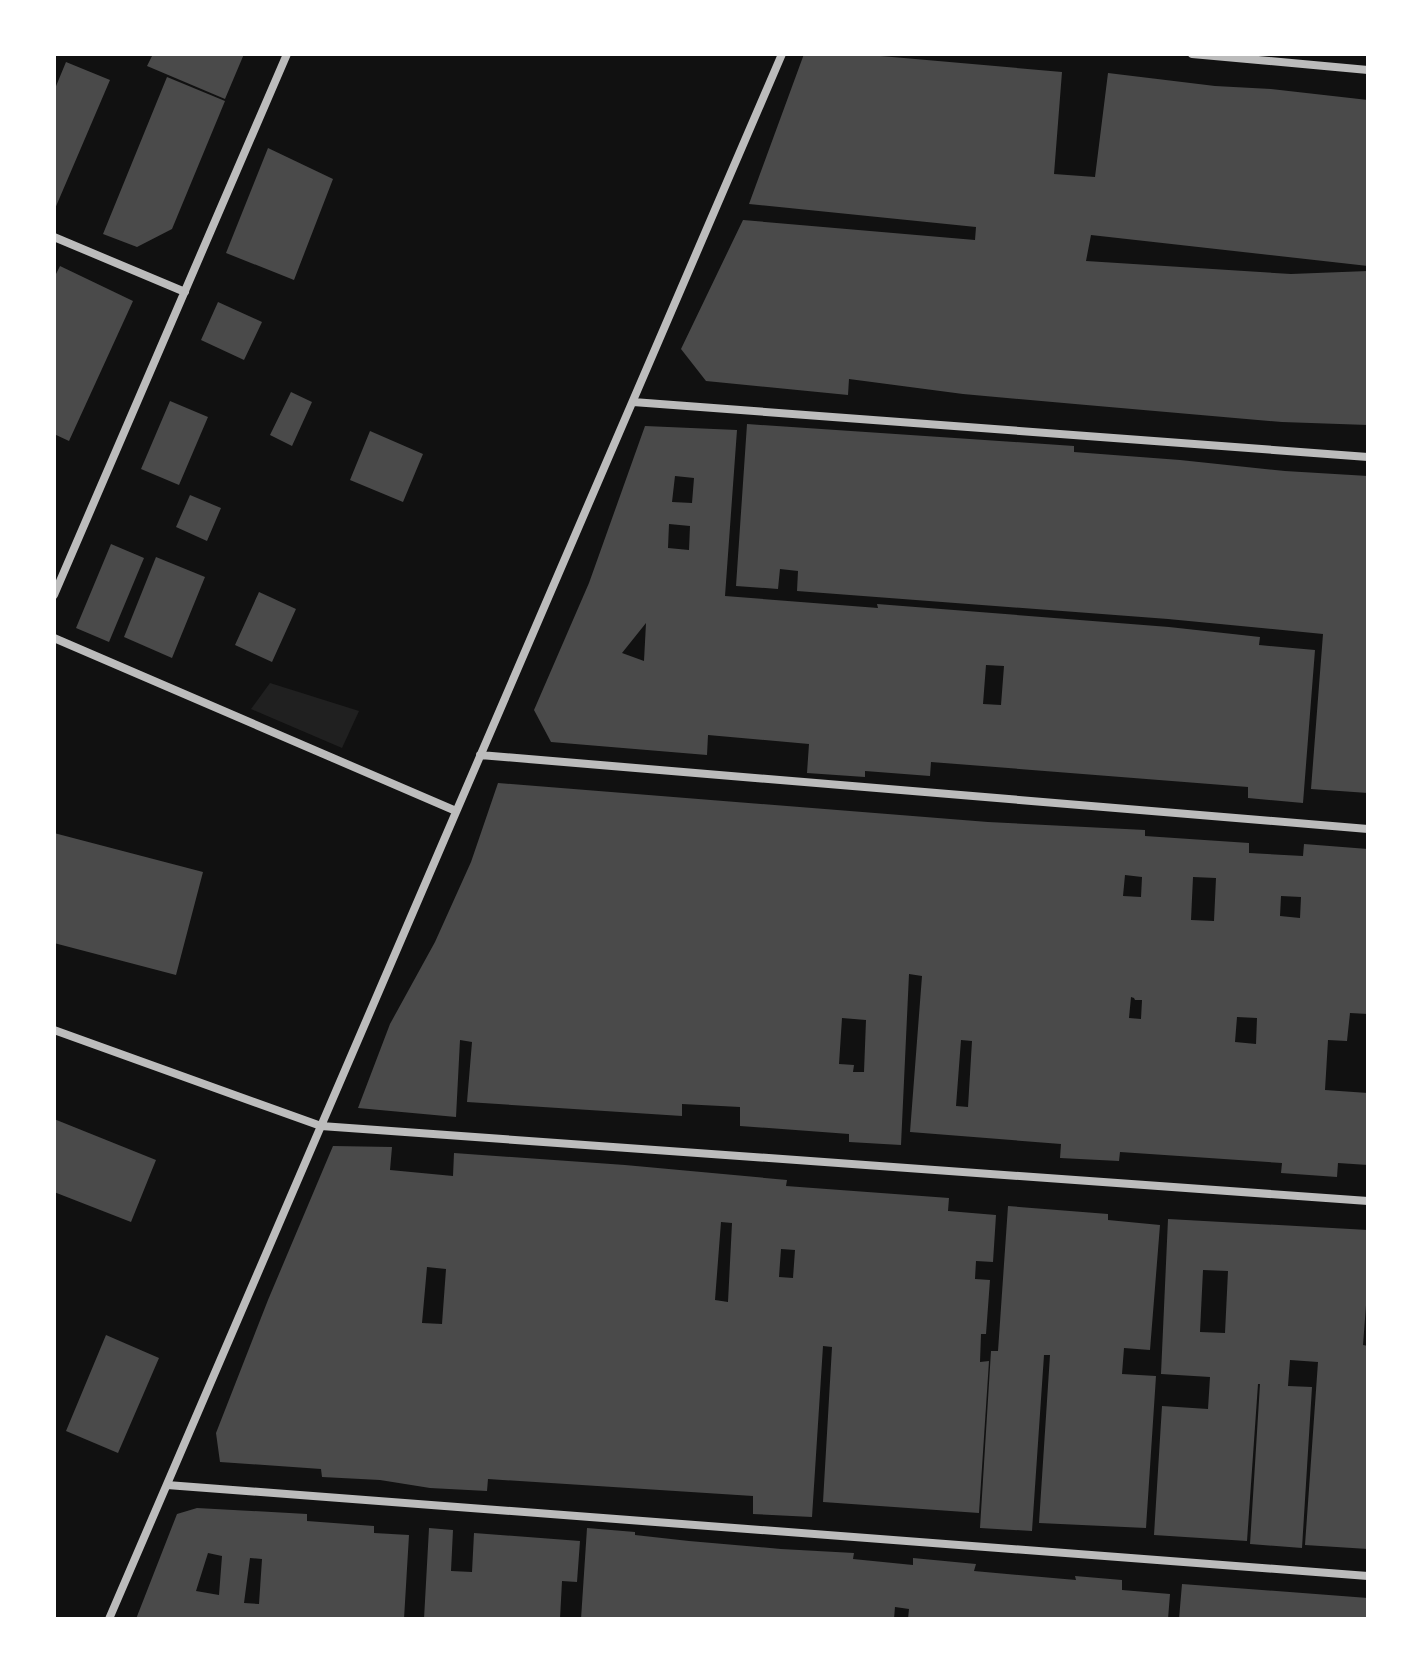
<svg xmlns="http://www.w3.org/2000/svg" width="1422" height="1673" font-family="Merriweather,serif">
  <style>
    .green { fill: #202020 }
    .building { fill: #4a4a4a; fill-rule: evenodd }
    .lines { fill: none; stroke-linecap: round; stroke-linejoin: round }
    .minor { stroke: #bcbcbc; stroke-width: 8 }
  </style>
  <rect width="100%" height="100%" fill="#111"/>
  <path class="green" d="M 270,683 L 359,711 L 342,748 L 251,709 Z"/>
  <path class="building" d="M 153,54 L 244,54 L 225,99 L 147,66 Z
    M 804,54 L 858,54 L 1062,72 L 1054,174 L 1095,177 L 1108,73 L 1215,86 L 1271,89 L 1368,100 L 1368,266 L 1091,235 L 1086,261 L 1291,274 L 1368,271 L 1368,425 L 1282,422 L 1075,404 L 963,394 L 849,379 L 848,395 L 706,381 L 681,349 L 743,220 L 975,240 L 976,227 L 749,204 Z
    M 66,62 L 110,80 L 54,211 L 54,91 Z
    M 167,77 L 225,101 L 172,229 L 137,247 L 103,234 Z
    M 268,148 L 333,179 L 294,280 L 226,253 Z
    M 60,266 L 133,301 L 69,441 L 54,434 L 54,278 Z
    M 218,302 L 262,322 L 244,360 L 201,340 Z
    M 291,392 L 312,402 L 292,446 L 270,435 Z
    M 170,401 L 208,417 L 179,485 L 141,469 Z
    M 747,424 L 1074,446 L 1074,452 L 1180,460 L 1285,471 L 1368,476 L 1368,793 L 1311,789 L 1323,634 L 1168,619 L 797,591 L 798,571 L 780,569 L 778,589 L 736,586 Z
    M 645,426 L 737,430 L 725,596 L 878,608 L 877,604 L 1169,627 L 1260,637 L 1259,645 L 1315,650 L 1303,803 L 1248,798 L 1248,787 L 931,762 L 930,776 L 865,771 L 865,777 L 807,773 L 809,744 L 708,735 L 707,755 L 551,742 L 534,710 L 589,583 ZM 675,476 L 694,478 L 692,503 L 672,502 ZM 669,524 L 690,526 L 689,550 L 668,548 ZM 646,623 L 644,661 L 622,653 ZM 986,665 L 1004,666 L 1001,705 L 983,704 Z
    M 370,431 L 423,454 L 403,502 L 350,480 Z
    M 190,495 L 221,508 L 207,541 L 176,527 Z
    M 111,544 L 144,558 L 109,642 L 76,628 Z
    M 156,557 L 205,577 L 172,658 L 124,637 Z
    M 259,592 L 296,609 L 272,662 L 235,645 Z
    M 498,783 L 988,822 L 1145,830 L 1145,836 L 1249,843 L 1249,853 L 1303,856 L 1304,844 L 1368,849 L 1368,1014 L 1350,1013 L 1347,1041 L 1328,1040 L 1325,1090 L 1368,1093 L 1368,1165 L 1338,1163 L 1337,1177 L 1281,1173 L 1282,1163 L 1120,1152 L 1119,1161 L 1060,1158 L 1061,1144 L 910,1132 L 922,976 L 909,974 L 901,1145 L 849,1142 L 849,1134 L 740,1126 L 740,1107 L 682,1104 L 682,1116 L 467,1102 L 472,1042 L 460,1040 L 456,1117 L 358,1108 L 390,1024 L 435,942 L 471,862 ZM 1125,875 L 1142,877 L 1141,897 L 1123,896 ZM 1193,877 L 1216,878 L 1214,921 L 1191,920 ZM 1281,896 L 1301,897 L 1300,918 L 1280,916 ZM 1131,997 L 1134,998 L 1135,1000 L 1142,1000 L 1141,1019 L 1129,1018 ZM 1237,1017 L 1257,1018 L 1256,1044 L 1235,1042 ZM 842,1018 L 866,1020 L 864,1072 L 853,1072 L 854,1065 L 839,1064 ZM 961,1040 L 972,1041 L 968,1107 L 956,1106 Z
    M 54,833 L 203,872 L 176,975 L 54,943 Z
    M 54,1119 L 156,1160 L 131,1222 L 54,1192 Z
    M 333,1146 L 392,1147 L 390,1170 L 453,1176 L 454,1153 L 625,1165 L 787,1180 L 786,1186 L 949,1198 L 948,1211 L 996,1215 L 993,1262 L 976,1261 L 975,1279 L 990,1280 L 986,1334 L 981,1334 L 980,1362 L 989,1361 L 979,1513 L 823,1502 L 832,1347 L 823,1346 L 812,1517 L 753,1514 L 753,1496 L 488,1479 L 487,1491 L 430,1488 L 380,1480 L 322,1477 L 321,1469 L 220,1462 L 216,1433 L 268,1300 ZM 721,1222 L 732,1223 L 728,1302 L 715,1300 ZM 781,1249 L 795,1250 L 793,1278 L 779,1277 ZM 427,1267 L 446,1269 L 442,1324 L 422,1323 Z
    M 1008,1206 L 1108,1214 L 1108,1220 L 1160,1225 L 1150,1350 L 1124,1348 L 1122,1374 L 1156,1376 L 1146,1528 L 1039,1523 L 1050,1355 L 1044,1355 L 1032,1531 L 980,1528 L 991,1351 L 998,1351 Z
    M 1168,1219 L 1368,1230 L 1368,1279 L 1363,1345 L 1368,1346 L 1368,1549 L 1305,1545 L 1318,1362 L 1290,1360 L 1288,1386 L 1312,1387 L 1302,1548 L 1250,1544 L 1260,1384 L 1258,1384 L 1247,1541 L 1154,1535 L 1162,1406 L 1208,1409 L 1210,1377 L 1161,1374 ZM 1203,1270 L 1228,1271 L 1225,1333 L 1200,1332 Z
    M 106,1335 L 159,1358 L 118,1453 L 66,1431 Z
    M 197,1508 L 307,1514 L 307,1521 L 374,1526 L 374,1533 L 409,1535 L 404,1619 L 136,1619 L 177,1514 ZM 208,1553 L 222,1556 L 219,1595 L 196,1591 ZM 250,1558 L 262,1559 L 259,1604 L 244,1603 Z
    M 429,1528 L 453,1530 L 451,1571 L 472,1572 L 474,1533 L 580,1541 L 577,1582 L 562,1581 L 560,1619 L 424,1619 Z
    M 587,1528 L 635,1532 L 635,1535 L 689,1541 L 781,1549 L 854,1553 L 853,1559 L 913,1565 L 913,1558 L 976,1564 L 974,1571 L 1076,1580 L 1075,1576 L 1122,1580 L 1122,1590 L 1170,1594 L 1168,1619 L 908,1619 L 909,1609 L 895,1607 L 894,1619 L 581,1619 Z
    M 1182,1584 L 1368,1598 L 1368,1619 L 1179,1619 Z"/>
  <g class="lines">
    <path class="minor" d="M 1192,54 L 1368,70
      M 54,237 L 185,292
      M 633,402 L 1368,457
      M 54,595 L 287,54
      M 54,638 L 456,811
      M 480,755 L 1368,829
      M 54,1030 L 321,1126 L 1368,1201
      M 167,1485 L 1368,1576
      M 109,1619 L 782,54"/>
  </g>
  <rect width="1422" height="1673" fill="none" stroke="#ffffff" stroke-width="112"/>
</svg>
